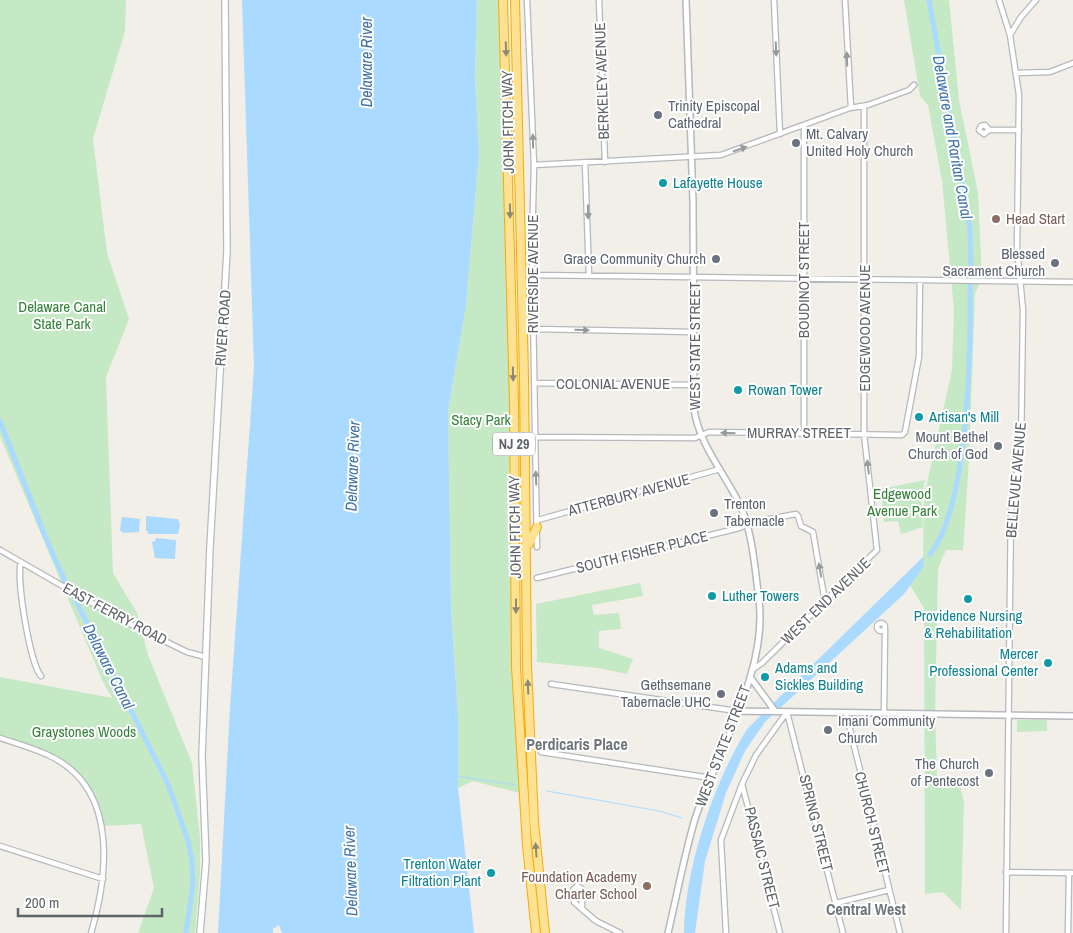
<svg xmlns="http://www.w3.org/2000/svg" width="1073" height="933" font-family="'Archivo Narrow',sans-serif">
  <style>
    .green { fill: #c5e8c5 }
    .water { fill: #aadaff }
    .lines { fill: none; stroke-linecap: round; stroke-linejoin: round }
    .stream { stroke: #aadaff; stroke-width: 1 }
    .canal { stroke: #aadaff; stroke-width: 5 }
    .minor-casing { stroke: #b5b8bc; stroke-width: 7 }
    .tertiary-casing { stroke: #b5b8bc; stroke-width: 8 }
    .secondary-casing { stroke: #b6babf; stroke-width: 8 }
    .motorway-casing { stroke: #f9ab00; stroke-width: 10 }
    .minor { stroke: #fff; stroke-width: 4.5 }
    .tertiary { stroke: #fff; stroke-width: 5 }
    .secondary { stroke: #fff; stroke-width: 5.5 }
    .motorway { stroke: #fde293; stroke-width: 8 }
    .oneway { fill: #8e8975 }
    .oneway2 { fill: #979a9d }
    .worship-dot { fill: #6b7280; stroke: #fff; stroke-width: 2 }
    .culture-dot { fill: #0f9aa8; stroke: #fff; stroke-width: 2 }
    .education-dot { fill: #8d6e63; stroke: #fff; stroke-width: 2 }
    .labels { text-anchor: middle; stroke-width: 4; stroke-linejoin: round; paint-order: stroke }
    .shield { fill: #fff; stroke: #8f9295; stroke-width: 1 }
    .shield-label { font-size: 14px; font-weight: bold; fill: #5f6368 }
    .street-label { font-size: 15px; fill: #5f6368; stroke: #fff }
    .worship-label { font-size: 15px; fill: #5b616d; stroke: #fff; text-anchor: end }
    .culture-label { font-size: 15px; fill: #0d838f; stroke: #fff; text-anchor: start }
    .education-label { font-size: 15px; fill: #785e54; stroke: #fff; text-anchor: start }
    .park-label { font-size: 15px; fill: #348238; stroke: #fff }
    .water-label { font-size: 16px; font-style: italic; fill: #4174aa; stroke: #fff }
    .neighbourhood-label { font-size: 16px; font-weight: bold; fill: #70757a; stroke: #fff }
  </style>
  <rect width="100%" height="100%" fill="#f1efe8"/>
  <path class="green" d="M 0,0 L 126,0 L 125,31 L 93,139 L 107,253 L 129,319 L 106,377 L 113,573 L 137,613 L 148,655 L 192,763 L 200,838 L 200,873 L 195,933 L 138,933 L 154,888 L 141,824 L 102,826 C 99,816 96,805 92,797 C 72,761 35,751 0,738 L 0,677 L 112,698 L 102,680 L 0,436 Z
    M 477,0 L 503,0 L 516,648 L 523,794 L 473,781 L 456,789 L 458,717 L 451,606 L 448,411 L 466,305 L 479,153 L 475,77 Z
    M 904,0 L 949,0 L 959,100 L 978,193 L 982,280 L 975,293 L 969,459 L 963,550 L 946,550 L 938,568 L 935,714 L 937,778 L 958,779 L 964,802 L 961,910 L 943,892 L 925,894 L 924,608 L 910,585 L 923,568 L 924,497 L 952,370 L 954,310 L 942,181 L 928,105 L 920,96 Z
    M 925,480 L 921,499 L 923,527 L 901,534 L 898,521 L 884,522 L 881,489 Z
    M 640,583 L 643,596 L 592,605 L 594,615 L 619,613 L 621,629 L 599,631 L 599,648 L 633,659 L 627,674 L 599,668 L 537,662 L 536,604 Z
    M 1017,720 L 1047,720 L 1047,731 L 1017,732 Z"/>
  <path class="water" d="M 242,0 L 477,0 L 475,77 L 479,153 L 466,305 L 448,411 L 451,606 L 458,717 L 458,788 L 474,933 L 282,933 L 279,925 L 273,929 L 273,933 L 218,933 L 230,708 L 254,367 Z
    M 146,516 L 178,519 L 180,525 L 178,534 L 148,534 L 148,531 L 146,531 Z
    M 122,517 L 140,519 L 139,532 L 123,533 L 120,530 Z
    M 156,538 L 176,540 L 175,559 L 155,558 L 152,542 L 155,541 Z
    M 924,556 L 923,568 L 904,594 L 765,722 L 745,751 L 726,793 L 705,861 L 695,933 L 684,933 C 685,868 713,784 747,729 Z"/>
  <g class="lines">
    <path class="stream" d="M 457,776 L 516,785
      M 547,791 L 659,811 L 682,818"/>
    <path class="canal" d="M 929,0 L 970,229 L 971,275
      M 0,421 L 45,536 L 65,581
      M 930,554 C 969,506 971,348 970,285
      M 75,599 L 168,784 L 188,841 L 192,861 L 193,884 L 186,933"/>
    <defs>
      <path id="minor" d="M 527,0 L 534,165 L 532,248 L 537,547
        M 599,0 L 605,162
        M 774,0 L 780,134
        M 845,0 L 851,108
        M 999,0 L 1010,35 L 1019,95 L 1017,248 L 1023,310 L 1021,449 L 1011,505 L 1006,933
        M 1010,35 L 1021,17 L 1036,0
        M 1017,73 L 1050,72 L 1073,63
        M 804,126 L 804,433
        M 989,130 L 985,125 L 981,126 L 979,130 L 984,134 L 989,130 L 1019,130
        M 585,163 L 589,275
        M 534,165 L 721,155 L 850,108 L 868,105 L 909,90 L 914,85
        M 533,275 L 1073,282
        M 534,329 L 693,332
        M 534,383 L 692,385
        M 535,437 L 695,438 L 709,432 L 902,435 L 905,432 L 919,357 L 920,280
        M 538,520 L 720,469
        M 0,550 L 118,618 L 187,652 L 206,657
        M 21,562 C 16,579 30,664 41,676
        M 537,578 L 739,528 L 753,522 L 796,514 L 798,516 L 801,526 L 813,532 L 825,602
        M877 627a4 4 0 1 1 8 0a4 4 0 1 1-8 0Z
        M 752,670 L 762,663 L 877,550 L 864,434 L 864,106
        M 551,684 L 737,711
        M 787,712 L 843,933
        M 846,713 L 900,933
        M 884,713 L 885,630
        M 0,738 C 18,744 37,749 54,758 C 118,792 108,875 91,933
        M 541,752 L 711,778
        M 742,784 L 780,933
        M 0,846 L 103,879
        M 1006,872 L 1073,873
        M 577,886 L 582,889 L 582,909 L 574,902 L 573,890 Z
        M 836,903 L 889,890
        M 582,909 L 596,921 L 620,933
        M 726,933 L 721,840 L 742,784 L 756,755 L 787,712
        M 1068,933 L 1069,873"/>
      <path id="tertiary" d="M 750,677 L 775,711
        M 737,711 L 1073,716
        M 668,933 C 677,895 684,856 695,819 C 717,751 768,672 759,600 C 755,570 753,535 741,507 C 726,475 699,445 694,409 L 693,201 L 686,0"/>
      <path id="secondary" d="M 200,933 L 206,861 L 202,756 L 210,547 L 227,251 L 225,0"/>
      <path id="motorway" d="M 503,0 L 514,402 L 516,667 L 527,845 L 536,933
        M 515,0 L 524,376 L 527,666 L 534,822 L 545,933
        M 526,323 L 533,306
        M 529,544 L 537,527"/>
    </defs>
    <use href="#minor" class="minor-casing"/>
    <use href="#tertiary" class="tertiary-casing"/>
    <use href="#secondary" class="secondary-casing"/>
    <use href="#motorway" class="motorway-casing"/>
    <use href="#minor" class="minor"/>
    <use href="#tertiary" class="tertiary"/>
    <use href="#secondary" class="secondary"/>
    <use href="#motorway" class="motorway"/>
  </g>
  <defs><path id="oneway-solid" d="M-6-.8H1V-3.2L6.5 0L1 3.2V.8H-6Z" transform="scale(1.25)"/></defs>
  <g class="oneway">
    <use href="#oneway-solid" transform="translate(506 49) rotate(88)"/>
    <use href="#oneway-solid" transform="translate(510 211) rotate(89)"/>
    <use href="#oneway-solid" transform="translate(513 374) rotate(89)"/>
    <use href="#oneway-solid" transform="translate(516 606) rotate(90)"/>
    <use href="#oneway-solid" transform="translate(528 687) rotate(-92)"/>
    <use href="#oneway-solid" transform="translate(536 850) rotate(-94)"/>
  </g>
  <g class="oneway2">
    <use href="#oneway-solid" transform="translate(776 49) rotate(88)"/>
    <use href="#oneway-solid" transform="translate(847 59) rotate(-92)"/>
    <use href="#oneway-solid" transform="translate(533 141) rotate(-91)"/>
    <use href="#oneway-solid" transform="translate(740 149) rotate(-19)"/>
    <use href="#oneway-solid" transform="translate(588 212) rotate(89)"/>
    <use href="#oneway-solid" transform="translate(582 330) rotate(1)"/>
    <use href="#oneway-solid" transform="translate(728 433) rotate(-179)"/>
    <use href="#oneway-solid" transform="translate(868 467) rotate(-97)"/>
    <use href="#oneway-solid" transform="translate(536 478) rotate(-92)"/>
    <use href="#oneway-solid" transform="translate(820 570) rotate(-100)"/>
  </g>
  <g class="worship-dot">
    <circle cx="658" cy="115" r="5"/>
    <circle cx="796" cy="143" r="5"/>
    <circle cx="716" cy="259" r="5"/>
    <circle cx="1055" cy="263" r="5"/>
    <circle cx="998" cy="446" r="5"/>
    <circle cx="714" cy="513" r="5"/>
    <circle cx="721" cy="694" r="5"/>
    <circle cx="828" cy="730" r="5"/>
    <circle cx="989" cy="773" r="5"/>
  </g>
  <g class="culture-dot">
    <circle cx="663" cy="183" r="5"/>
    <circle cx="738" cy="390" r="5"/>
    <circle cx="919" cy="417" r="5"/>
    <circle cx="712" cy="596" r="5"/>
    <circle cx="968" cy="599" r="5"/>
    <circle cx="1048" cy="663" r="5"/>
    <circle cx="765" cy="677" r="5"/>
    <circle cx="491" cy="873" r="5"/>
  </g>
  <g class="education-dot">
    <circle cx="996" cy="219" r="5"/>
    <circle cx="647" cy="886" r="5"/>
  </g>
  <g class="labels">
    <rect class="shield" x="493" y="432.5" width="42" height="23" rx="4"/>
    <g class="shield-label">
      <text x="514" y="449">NJ 29</text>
    </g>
    <g class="street-label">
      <text transform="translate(602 81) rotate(-92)" y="5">BERKELEY AVENUE</text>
      <text transform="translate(508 122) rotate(-91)" y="5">JOHN FITCH WAY</text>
      <text transform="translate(533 274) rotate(-90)" y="5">RIVERSIDE AVENUE</text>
      <text transform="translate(804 280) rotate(-90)" y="5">BOUDINOT STREET</text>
      <text transform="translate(223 328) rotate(-86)" y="5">RIVER ROAD</text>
      <text transform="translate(865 328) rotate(-90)" y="5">EDGEWOOD AVENUE</text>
      <text transform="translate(695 346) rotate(-90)" y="5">WEST STATE STREET</text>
      <text x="613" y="389">COLONIAL AVENUE</text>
      <text x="799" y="438">MURRAY STREET</text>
      <text transform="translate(1016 480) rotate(-85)" y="5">BELLEVUE AVENUE</text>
      <text transform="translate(629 495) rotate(-15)" y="5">ATTERBURY AVENUE</text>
      <text transform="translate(515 527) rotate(-91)" y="5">JOHN FITCH WAY</text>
      <text transform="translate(642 552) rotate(-14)" y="5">SOUTH FISHER PLACE</text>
      <text transform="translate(826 601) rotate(-44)" y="5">WEST END AVENUE</text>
      <text transform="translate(115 614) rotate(28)" y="5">EAST FERRY ROAD</text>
      <text transform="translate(723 746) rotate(-69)" y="5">WEST STATE STREET</text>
      <text transform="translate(816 823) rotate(76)" y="5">SPRING STREET</text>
      <text transform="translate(872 823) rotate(76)" y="5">CHURCH STREET</text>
      <text transform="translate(762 858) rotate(76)" y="5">PASSAIC STREET</text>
    </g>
    <g class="worship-label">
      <text x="668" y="111" text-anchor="start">Trinity Episcopal<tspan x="668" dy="17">Cathedral</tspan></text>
      <text x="806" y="139" text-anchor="start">Mt. Calvary<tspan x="806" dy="17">United Holy Church</tspan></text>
      <text x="1045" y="259">Blessed<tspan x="1045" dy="17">Sacrament Church</tspan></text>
      <text x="706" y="264">Grace Community Church</text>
      <text x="988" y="442">Mount Bethel<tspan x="988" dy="17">Church of God</tspan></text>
      <text x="724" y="509" text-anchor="start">Trenton<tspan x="724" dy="17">Tabernacle</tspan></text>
      <text x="711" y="690">Gethsemane<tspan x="711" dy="17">Tabernacle UHC</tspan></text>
      <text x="838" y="726" text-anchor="start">Imani Community<tspan x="838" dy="17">Church</tspan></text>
      <text x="979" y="769">The Church<tspan x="979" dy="17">of Pentecost</tspan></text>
    </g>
    <g class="culture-label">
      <text x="673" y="188">Lafayette House</text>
      <text x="748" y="395">Rowan Tower</text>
      <text x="929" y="422">Artisan's Mill</text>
      <text x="722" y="601">Luther Towers</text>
      <text x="968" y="621" text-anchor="middle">Providence Nursing<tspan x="968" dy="17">&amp; Rehabilitation</tspan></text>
      <text x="1038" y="659" text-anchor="end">Mercer<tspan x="1038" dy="17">Professional Center</tspan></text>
      <text x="775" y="673">Adams and<tspan x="775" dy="17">Sickles Building</tspan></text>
      <text x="481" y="869" text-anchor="end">Trenton Water<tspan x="481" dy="17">Filtration Plant</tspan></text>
    </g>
    <g class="education-label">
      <text x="1006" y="224">Head Start</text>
      <text x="637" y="882" text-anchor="end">Foundation Academy<tspan x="637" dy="17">Charter School</tspan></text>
    </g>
    <g class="park-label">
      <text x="62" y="312">Delaware Canal<tspan x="62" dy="17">State Park</tspan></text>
      <text x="481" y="425">Stacy Park</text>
      <text x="902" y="499">Edgewood<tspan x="902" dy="17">Avenue Park</tspan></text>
      <text x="84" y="737">Graystones Woods</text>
    </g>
    <g class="water-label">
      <text transform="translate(366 62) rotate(-90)" y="6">Delaware River</text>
      <text transform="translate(953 137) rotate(80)" y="6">Delaware and Raritan Canal</text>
      <text transform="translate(352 466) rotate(-88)" y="6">Delaware River</text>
      <text transform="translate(109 666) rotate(63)" y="6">Delaware Canal</text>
      <text transform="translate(350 871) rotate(-92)" y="6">Delaware River</text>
    </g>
    <g class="neighbourhood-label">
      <text x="577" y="750">Perdicaris Place</text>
      <text x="866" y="915">Central West</text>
    </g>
  </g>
  <path d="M18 908v8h144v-8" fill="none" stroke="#5f6368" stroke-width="2.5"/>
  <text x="25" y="908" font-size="15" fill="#5f6368" stroke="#ffffff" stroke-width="4" paint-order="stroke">200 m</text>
</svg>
